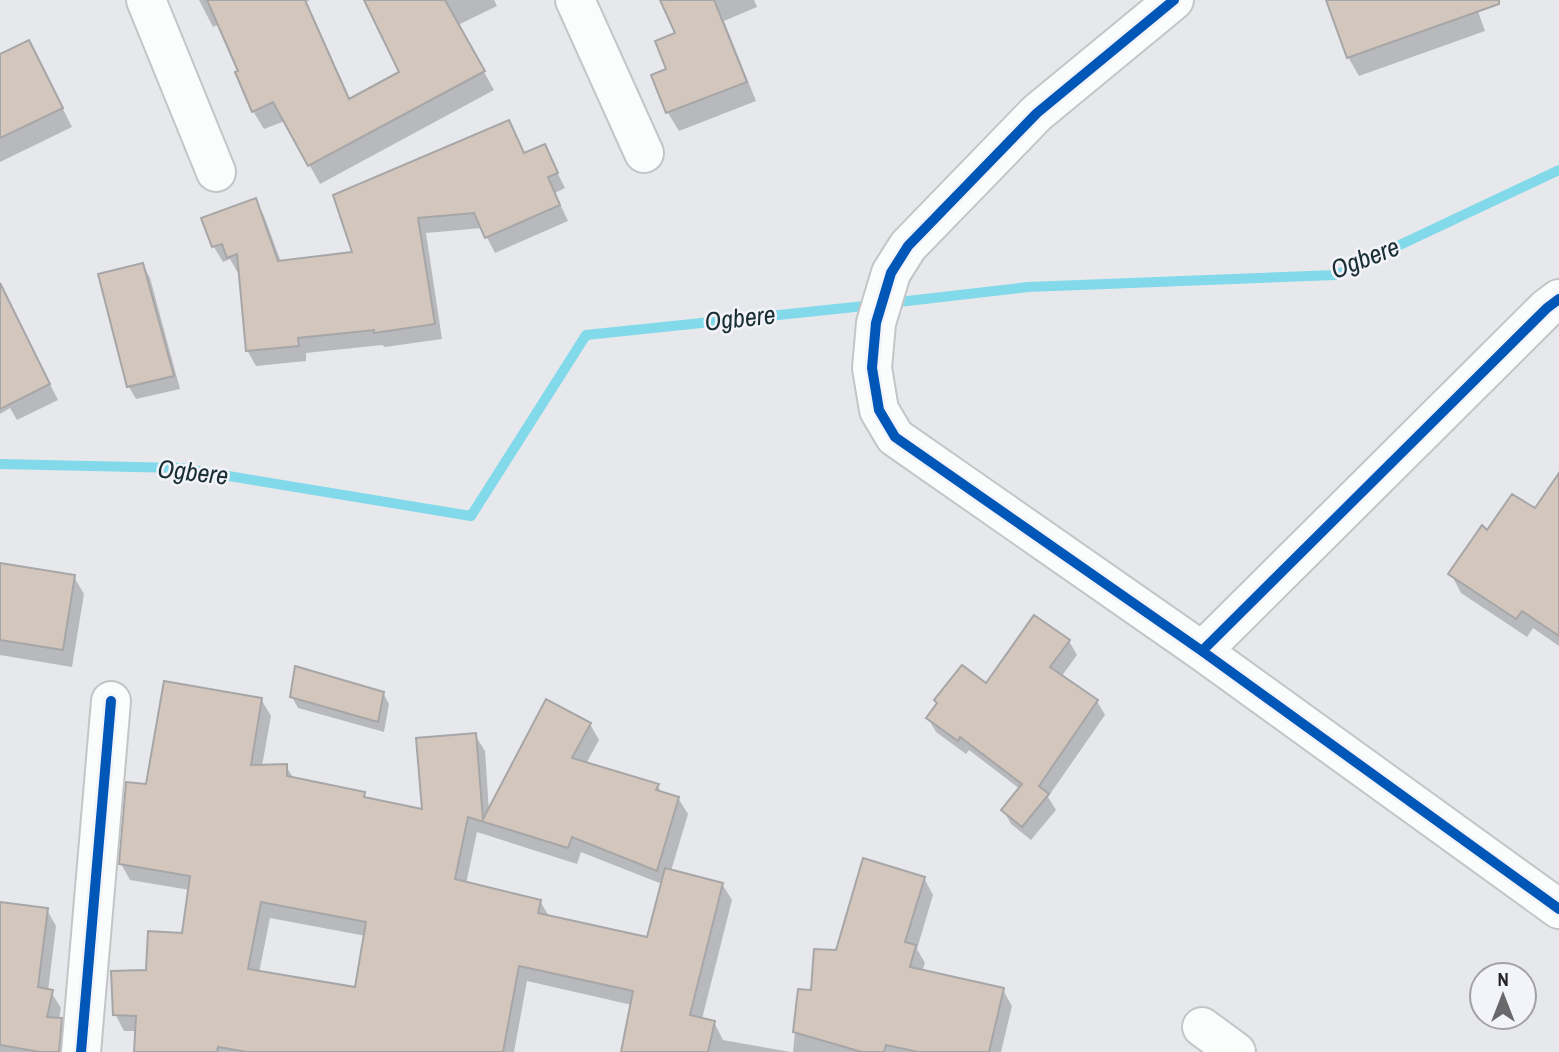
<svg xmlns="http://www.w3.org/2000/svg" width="1559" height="1052" font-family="'Archivo Narrow',sans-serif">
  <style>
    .shadow { fill: #0003; fill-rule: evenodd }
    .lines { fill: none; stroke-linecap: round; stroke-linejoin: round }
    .stream { stroke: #82d9ea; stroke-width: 10 }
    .building { fill: #d3c6bd; stroke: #a7a6a7; stroke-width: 2; fill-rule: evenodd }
    .street-casing { stroke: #c4c5c7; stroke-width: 42 }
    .street { stroke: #fbfcfc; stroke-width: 38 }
    .cycleway-casing { stroke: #f3f4fa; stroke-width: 15 }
    .cycleway { stroke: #0057b8; stroke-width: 10 }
    .labels { text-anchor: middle; stroke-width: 5; stroke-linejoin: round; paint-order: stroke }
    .water-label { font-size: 26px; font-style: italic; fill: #1a2f34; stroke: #f3f4fa }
  </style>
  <rect width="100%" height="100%" fill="#e7e8ec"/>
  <path class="shadow" d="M 199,0 L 310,0 L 306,2 L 351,101 L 402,73 L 366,0 L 494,0 L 497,6 L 458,25 L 494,90 L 320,184 L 285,121 L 264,129 L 253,111 L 240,72 L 220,24 L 213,27 Z
    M 662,0 L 754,0 L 757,7 L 724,21 L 756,101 L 679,131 L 668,113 L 653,76 L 668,70 L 677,34 Z
    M 1328,0 L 1474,0 L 1485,31 L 1359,76 L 1348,57 Z
    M 0,56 L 39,61 L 72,127 L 0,162 Z
    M 508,122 L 525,154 L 544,146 L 565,188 L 555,193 L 568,221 L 495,253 L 482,228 L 426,233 L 442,339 L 385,347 L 382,345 L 306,353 L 306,361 L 256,366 L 247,350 L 240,272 L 238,273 L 230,259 L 223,262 L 214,247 L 204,219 L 255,200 L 264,216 L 281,262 L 354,254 Z
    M 143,265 L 150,278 L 180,389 L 136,399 L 129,387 L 100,276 Z
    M 0,285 L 58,400 L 17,420 L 10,408 L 0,414 Z
    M 1536,511 L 1559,516 L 1559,646 L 1533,628 L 1527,637 L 1461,593 L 1451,574 L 1488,532 Z
    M 0,564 L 74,577 L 84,594 L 72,667 L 0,655 Z
    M 1069,641 L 1077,655 L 1061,677 L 1097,701 L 1105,715 L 1048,797 L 1056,810 L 1031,840 L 1011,824 L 1003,810 L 1020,789 L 969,750 L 966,754 L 936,732 L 928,718 Z
    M 383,693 L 389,704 L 384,732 L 298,708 L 292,697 Z
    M 261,699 L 271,716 L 262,766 L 286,766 L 294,779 L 363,793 L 367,799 L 424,812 L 475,735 L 485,751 L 489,811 L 590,724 L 599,740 L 586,764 L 657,785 L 662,793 L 678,798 L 688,814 L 671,871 L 722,884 L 732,900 L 702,1019 L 714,1022 L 723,1040 L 791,1052 L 622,1052 L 632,1005 L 527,981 L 514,1052 L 136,1052 L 137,1031 L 124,1031 L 115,1014 L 147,971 L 183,935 L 190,890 L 130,880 L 121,864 L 147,786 ZM 477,832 L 577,864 L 581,852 L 662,884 L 648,939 L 550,918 L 540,901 L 466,884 ZM 270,918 L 366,936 L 357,989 L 259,973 Z
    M 924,878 L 933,895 L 917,949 L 925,963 L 922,972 L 1003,990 L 1012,1006 L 1001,1052 L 793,1052 L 799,991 L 813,992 L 837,952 Z
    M 0,904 L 47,910 L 56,926 L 48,991 L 51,992 L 61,1008 L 59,1019 L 61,1020 L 70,1036 L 69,1052 L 0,1052 Z"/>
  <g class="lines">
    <path class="stream" d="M 890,303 L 1028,287 L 1336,275 L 1559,170
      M 0,464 L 180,468 L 471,516 L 586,335 L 874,305"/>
  </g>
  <path class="building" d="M 207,0 L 305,0 L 349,99 L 399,72 L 364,0 L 445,0 L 485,71 L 308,166 L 273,102 L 252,112 L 235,72 L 238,71 Z
    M 660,0 L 714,0 L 747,82 L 666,113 L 651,75 L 666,69 L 655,41 L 675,33 Z
    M 1326,0 L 1499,0 L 1499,4 L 1347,58 Z
    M 29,40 L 63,108 L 0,138 L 0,54 Z
    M 509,120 L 524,153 L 545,144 L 558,173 L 548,177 L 560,205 L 485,238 L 474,213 L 418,218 L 435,324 L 374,333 L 374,330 L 298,338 L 299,346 L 246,351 L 237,254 L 227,258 L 222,244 L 212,247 L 201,218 L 256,198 L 278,261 L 352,252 L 333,195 Z
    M 143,263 L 174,376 L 127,387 L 98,274 Z
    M 0,283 L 50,384 L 0,409 Z
    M 1559,473 L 1559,636 L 1522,611 L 1516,619 L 1448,574 L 1482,525 L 1487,530 L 1512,494 L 1535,508 Z
    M 0,563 L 75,575 L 63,650 L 0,640 Z
    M 1034,615 L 1070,640 L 1050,667 L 1098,700 L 1039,786 L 1049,794 L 1022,827 L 1001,810 L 1022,784 L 960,737 L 958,741 L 926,718 L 937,703 L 934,700 L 962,665 L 986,683 Z
    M 295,666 L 384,692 L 378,722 L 290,697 Z
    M 164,681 L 262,698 L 251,765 L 287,764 L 287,776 L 365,792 L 364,797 L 422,809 L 416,738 L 476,733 L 483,819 L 546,699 L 591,723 L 572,758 L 659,784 L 656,790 L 679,797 L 657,871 L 572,837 L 568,848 L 468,817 L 455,879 L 541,900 L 538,913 L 647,937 L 665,868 L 723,883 L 690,1015 L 715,1021 L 708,1052 L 621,1052 L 633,991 L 519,966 L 503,1052 L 247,1052 L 218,1047 L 217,1052 L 134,1052 L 136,1016 L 113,1015 L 111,971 L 146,970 L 148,931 L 182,933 L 190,876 L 119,864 L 126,782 L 146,784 ZM 261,902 L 366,922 L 355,987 L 248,969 Z
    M 863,858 L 925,877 L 905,942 L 916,945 L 910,967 L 1004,988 L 989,1052 L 918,1052 L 886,1045 L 884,1052 L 862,1052 L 793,1032 L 798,989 L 811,990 L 814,949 L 836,950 Z
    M 0,902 L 48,908 L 38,987 L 53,990 L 47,1017 L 62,1018 L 59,1052 L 40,1052 L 0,1045 Z"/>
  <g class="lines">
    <defs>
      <path id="street" d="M 146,0 L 216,172
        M 575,0 L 644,153
        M 1174,0 L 1037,113 L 908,246 L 891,273 L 876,323 L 872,368 L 879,410 L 895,437 L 1202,651 L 1559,909
        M 1202,651 L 1547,308 L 1559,299
        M 1202,1027 L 1236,1052
        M 81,1052 L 111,701"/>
    </defs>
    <use href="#street" class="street-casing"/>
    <use href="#street" class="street"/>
    <defs>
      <path id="cycleway" d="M 1174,0 L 1037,113 L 908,246 L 891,273 L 876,323 L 872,368 L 879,410 L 895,437 L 1202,651 L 1559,909
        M 1202,651 L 1547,308 L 1559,299
        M 81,1052 L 111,701"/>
    </defs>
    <use href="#cycleway" class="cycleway-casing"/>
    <use href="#cycleway" class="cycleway"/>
  </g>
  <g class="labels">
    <g class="water-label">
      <text transform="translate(1365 258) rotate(-21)" y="9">Ogbere</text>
      <text transform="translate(740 318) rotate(-6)" y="9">Ogbere</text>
      <text transform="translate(193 472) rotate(6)" y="9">Ogbere</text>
    </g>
  </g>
  <g transform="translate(1503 996)"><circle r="33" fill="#f3f4fa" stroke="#a1a1a6" stroke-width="2"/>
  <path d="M0-5L12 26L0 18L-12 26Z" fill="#69696c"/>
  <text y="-10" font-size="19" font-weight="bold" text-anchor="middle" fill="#252527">N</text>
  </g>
</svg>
